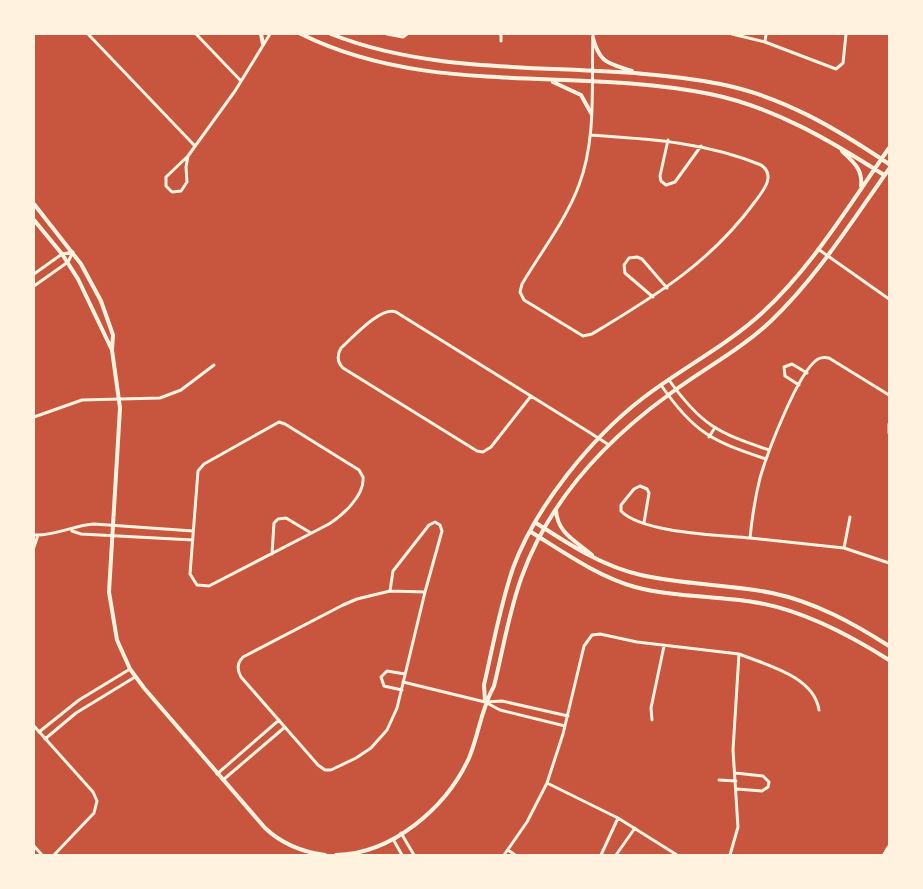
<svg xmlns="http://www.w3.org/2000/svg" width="923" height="889" font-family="'Noto Sans',sans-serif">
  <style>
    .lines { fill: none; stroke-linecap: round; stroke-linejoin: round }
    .minor { stroke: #fff3e0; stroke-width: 3 }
    .tertiary { stroke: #fff3e0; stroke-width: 4 }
    .motorway { stroke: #fff3e0; stroke-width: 5.5 }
  </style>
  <rect width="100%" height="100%" fill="#c8553d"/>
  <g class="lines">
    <path class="minor" d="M 88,34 L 194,145
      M 196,34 L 241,81
      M 387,34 L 403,37 L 407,34
      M 732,34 L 765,42 L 836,69 L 843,63 L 846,34
      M 501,41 L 501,34
      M 765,42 L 766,34
      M 590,135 C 649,139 706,142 761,165 C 777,176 762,192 754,203 C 709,264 655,296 592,334 L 583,336 L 524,300 L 520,292 L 522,284 C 541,252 566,220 579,185 C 597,138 591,83 593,34
      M 668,140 L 660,176 L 661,181 L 666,185 L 675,182 L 701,146
      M 188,156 L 235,91 L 270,34
      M 188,156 L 186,167 L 187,182 L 181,191 L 172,192 L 166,186 L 166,177 Z
      M 818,249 L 889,299
      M 34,274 L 62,254 L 73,252
      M 34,286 L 68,262 L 73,252
      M 653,297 L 625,273 L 624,265 L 629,258 L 637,257 L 642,259 L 667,288
      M 669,380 C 701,425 718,433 769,450
      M 661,385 C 694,433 712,441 766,459
      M 799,385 L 785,376 L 784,367 L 792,364 L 807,373
      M 889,395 L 829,358 C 825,357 822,357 818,359 C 798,371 767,454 760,478 C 755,498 752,518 750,538 L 844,548 L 889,563
      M 531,396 L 491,447 L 483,452 L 477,451 L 343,368 C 337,362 337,355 341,348 C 353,337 381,306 396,312 L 592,434 L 609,445
      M 34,417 L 82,400 L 160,398 L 181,390 L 214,365
      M 279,422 L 285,424 L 359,470 L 363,477 C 365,495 343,515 329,524 L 209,586 L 197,585 L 190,574 L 198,471 L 204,464 Z
      M 889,424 L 889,433
      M 709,437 L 714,429
      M 644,523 L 649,493 L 647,489 L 640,486 L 634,489 L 621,505 L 621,511 C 642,533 719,535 749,538
      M 72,531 L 81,534 L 193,540
      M 34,535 C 56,536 74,525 94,524 L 193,531
      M 34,547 L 38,535
      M 844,548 L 850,517
      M 272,554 L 274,523 L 278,519 L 286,518 L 311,533
      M 390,591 L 425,592 L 397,708 L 387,730 L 371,748 L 356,758 L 331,770 L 325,770 L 318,765 L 241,677 C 237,670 237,663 243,657 L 343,605 L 357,599 Z
      M 390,591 L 393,571 L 429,525 L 435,522 L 440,525 L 442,531 L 425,592
      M 739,654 C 766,665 814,676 819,710
      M 403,682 L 485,702 L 500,710 L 565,726
      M 402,690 L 384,686 L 381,677 L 387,671 L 405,674
      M 486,702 L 502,701 L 568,716
      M 652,720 L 651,708 L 664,646
      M 34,726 L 93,792 L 97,801 L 94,813 L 54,855
      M 39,732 L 79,700 L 130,669
      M 45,739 L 76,713 L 135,677
      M 735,773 L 763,776 L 769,782 L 768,787 L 762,791 L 737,789
      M 217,774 L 279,720
      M 223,780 L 285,727
      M 719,780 L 736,781
      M 401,833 L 414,855
      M 393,839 L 402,855
      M 34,846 L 42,855
      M 508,850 L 515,855
      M 504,855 L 527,822 L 547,783
      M 601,855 L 618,818
      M 616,855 L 635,828
      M 677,855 L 618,818 L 547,783 L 563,734 L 584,646 L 592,635 L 600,634 L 637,642 L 739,654 L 733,750 L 738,827 L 730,855"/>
    <path class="tertiary" d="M 261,34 L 263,44
      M 301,34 C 430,98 574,66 710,94 C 774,107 831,141 884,175
      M 331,34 C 451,82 593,59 720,84 C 782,96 837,129 889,164
      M 593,38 C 600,64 609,63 632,71
      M 553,82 L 581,95 L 591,113
      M 842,151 C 853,162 863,169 861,186
      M 34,204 L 81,264 L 101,301 L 113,335 L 112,350 L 120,408 L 109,592 L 117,640 L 130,669 L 144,688 L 265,828 C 282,844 302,852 325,855
      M 34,220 L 62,254 L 78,279 L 112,350
      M 556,510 C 557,533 576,541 592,555
      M 536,523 C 569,544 601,566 641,575 C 684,585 729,584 772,593 C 815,602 853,623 889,646
      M 531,532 C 565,553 597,576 635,587 C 673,597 714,596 753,602 C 801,609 848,634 889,660
      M 485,701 L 484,685 C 493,646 500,606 513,568 C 536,506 591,438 643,398 C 682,368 726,346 762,313 C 813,266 850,204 889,148
      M 336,855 C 392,854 446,808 469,758 C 479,734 481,709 494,686 C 503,650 509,611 522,576 C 549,502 604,442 667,396 C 701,370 739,351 771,321 C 818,276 852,221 889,169"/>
    <path class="motorway" d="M 885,855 L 889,848"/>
  </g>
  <rect width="923" height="889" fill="none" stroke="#fff3e0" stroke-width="70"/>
</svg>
